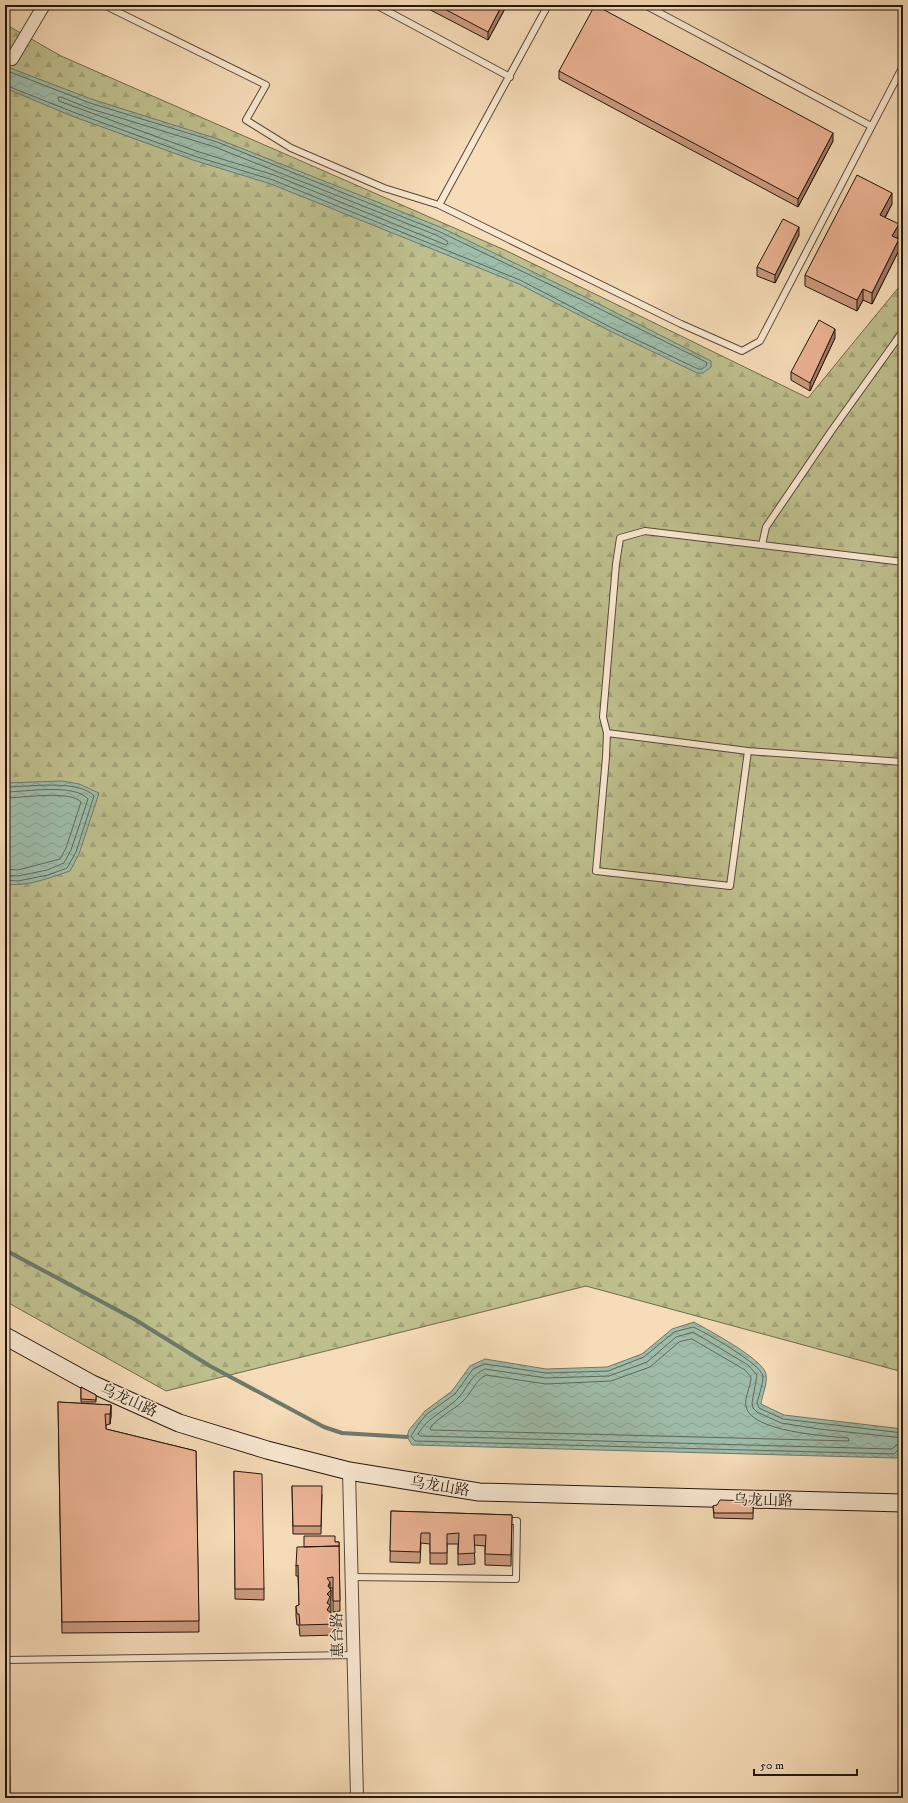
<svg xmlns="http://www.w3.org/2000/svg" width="908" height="1803" font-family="'IM FELL DW Pica','Noto Serif SC',serif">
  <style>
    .forest { fill: url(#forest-firs); stroke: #706a4d }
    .water { fill: url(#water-waves); stroke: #6d796b }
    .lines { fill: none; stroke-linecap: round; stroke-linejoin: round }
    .shore { stroke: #60685b; stroke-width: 1 }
    .stream { stroke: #6d796b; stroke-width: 4 }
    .lane-casing { stroke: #584738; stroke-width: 8 }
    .street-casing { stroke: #584738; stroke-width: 14 }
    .secondary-casing { stroke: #23150d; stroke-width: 19 }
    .lane { stroke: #f9e8d1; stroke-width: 6 }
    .street { stroke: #f9e8d1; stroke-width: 12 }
    .secondary { stroke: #f9e8d1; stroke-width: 17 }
    .wall { fill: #cc9b80; stroke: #23150d }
    .shaded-wall { fill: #a67e68; stroke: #23150d }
    .building { fill: #edb495; stroke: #23150d }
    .labels { text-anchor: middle; stroke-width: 3; stroke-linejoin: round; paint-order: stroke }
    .street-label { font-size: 15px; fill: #23150d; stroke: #f9e8d1 }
  </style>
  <defs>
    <pattern id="forest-firs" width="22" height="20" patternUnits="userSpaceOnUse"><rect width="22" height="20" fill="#bebf8d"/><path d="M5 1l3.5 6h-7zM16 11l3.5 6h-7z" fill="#a3a378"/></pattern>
    <pattern id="water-waves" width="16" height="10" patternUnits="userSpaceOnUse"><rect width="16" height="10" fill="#9ebca9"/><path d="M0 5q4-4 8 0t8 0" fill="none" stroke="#88a190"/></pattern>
  </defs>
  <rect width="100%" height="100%" fill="#f6dcb8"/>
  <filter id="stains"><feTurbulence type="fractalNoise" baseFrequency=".005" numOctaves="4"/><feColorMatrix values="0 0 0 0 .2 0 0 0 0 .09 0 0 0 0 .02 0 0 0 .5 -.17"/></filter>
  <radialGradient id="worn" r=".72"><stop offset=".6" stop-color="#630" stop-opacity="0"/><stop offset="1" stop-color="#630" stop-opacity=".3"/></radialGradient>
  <path class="forest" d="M 5,24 L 61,56 L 507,251 L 808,398 L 903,282 L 903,1372 L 586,1286 L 166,1391 L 5,1301 Z"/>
  <path class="water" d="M 5,66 L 91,99 L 218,139 L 440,227 L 585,297 L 711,361 L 711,367 L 703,373 L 697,373 L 610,331 L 519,284 L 271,184 L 193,160 L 72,116 L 5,88 Z
    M 62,781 L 79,784 L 99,793 L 79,854 L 70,871 C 49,878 27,887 5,884 L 5,783 Z
    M 694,1322 C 708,1330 763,1359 766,1374 C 768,1383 762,1395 761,1404 L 784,1415 L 903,1429 L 903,1450 L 897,1458 L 412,1445 L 407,1437 L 409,1430 L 425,1411 L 452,1391 L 470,1366 L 485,1359 L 546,1369 L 607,1367 L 642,1354 L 672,1329 Z"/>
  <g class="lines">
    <path class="shore" d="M 5,70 L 90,103 L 217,142 L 438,231 L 584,301 L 706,362 L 707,365 L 702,369 L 698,369 L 612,328 L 520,280 L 273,180 L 194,156 L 73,112 L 5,85
      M 61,97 L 88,108 L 215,147 L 436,235 L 447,241 L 448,243 L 446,245 L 274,175 L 196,151 L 75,107 L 59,101 L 58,98 Z
      M 5,787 C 27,787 79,779 94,796 L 76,852 L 67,868 L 48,875 L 18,881 L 5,880
      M 5,792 C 25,792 74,783 88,799 L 71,850 L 64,863 L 47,870 L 18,876 L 5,875
      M 5,798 C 21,798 70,790 81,802 L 66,848 L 60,859 L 18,870 L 5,869
      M 692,1339 L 745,1370 L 751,1377 C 751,1387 744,1397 746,1407 C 752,1432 827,1436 848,1438 L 849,1441 L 431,1430 L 430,1429 C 434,1420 453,1410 461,1403 C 471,1395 475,1380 486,1375 L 546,1384 L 611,1381 L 650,1367 L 679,1342 Z
      M 903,1433 L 783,1419 L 759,1408 L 757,1403 C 759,1395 763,1384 763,1376 C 761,1364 705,1332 693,1327 L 674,1332 L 644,1357 L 608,1371 L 546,1373 L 485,1364 L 473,1369 L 455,1394 L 427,1414 L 420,1422 L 411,1436 L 415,1441 L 894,1454 L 899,1449 L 903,1449
      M 903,1438 L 819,1429 L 781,1423 L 757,1412 L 753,1408 L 752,1403 L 757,1375 L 748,1365 L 693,1332 L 676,1337 L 647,1362 L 609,1376 L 546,1378 L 485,1369 C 471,1375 469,1385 460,1396 C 447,1411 428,1416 418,1434 L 420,1436 L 892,1449 L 897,1445 L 903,1444"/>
    <path class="stream" d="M 5,1250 L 134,1319 L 210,1366 L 324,1427 L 342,1433 L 407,1437"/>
    <defs>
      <path id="lane" d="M 376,5 L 510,77
        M 645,5 L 871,126
        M 110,8 L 266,85 L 246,120 L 291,148 L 384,188 L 439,205 L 681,324 L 742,351 L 760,341 L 903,66
        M 439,205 L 548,5
        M 762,545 L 766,527 L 832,430 L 903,331
        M 607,733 L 748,751 L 903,762
        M 748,751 L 730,886 L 596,871 L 606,757 L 607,733 L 603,717 L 616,564 L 620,538 L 645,531 L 903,562
        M 352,1577 L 516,1579 L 517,1521 L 505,1521
        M 5,1660 L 354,1655
        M 5,1690 L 7,1798"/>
      <path id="street" d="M 12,59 L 44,5
        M 349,1471 L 357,1798"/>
      <path id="secondary" d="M 5,1336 L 92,1384 L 179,1423 L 267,1450 L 349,1471 L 479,1492 L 903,1503"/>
    </defs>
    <use href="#lane" class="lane-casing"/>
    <use href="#street" class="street-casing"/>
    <use href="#secondary" class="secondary-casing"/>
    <use href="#lane" class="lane"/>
    <use href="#street" class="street"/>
    <use href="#secondary" class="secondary"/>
  </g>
  <path class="wall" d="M 421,5 L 507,5 L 488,40 Z
    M 559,71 L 833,141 L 798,207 L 559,79 Z
    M 892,204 L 885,218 L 899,235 L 897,238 L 899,250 L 872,304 L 863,300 L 857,311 L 805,286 L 805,275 Z
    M 799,235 L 775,283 L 757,276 L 757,267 Z
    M 835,338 L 810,391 L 791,380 L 791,372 Z
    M 81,1387 L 96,1395 L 96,1402 L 81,1402 Z
    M 58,1402 L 111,1405 L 111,1416 L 110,1424 L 106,1425 L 106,1429 L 196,1451 L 199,1632 L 62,1633 Z
    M 234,1471 L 264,1589 L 264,1600 L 235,1599 Z
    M 292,1486 L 322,1494 L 321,1534 L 293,1534 Z
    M 713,1506 L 753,1506 L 753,1519 L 714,1518 Z
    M 391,1511 L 512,1515 L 511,1566 L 485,1565 L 485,1546 L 474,1545 L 475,1564 L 458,1565 L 458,1544 L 447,1544 L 447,1564 L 430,1564 L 430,1544 L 421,1543 L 420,1563 L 390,1562 Z
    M 335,1542 L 339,1542 L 340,1611 L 333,1612 L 333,1588 L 330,1588 L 331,1590 L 330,1613 L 331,1617 L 338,1617 L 338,1632 L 336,1635 L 300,1636 L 299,1625 L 297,1625 L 296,1616 L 296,1606 L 299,1605 L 298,1576 L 296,1576 L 296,1566 L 304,1547 Z"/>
  <path class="shaded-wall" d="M 502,5 L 507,5 L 488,40 L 488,32 Z
    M 833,133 L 833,141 L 798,207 L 798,199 Z
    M 892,193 L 892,204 L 880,226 L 880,215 Z
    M 899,224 L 899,235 L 892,246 L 892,236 Z
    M 799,227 L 799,235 L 775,283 L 775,275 Z
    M 899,239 L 899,250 L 872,304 L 872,293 Z
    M 863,289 L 863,300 L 857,311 L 857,300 Z
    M 835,329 L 835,338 L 810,391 L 810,383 Z
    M 111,1405 L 111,1416 L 110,1424 L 110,1414 Z
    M 330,1582 L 330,1591 L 331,1590 L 331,1624 L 327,1620 L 328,1586 Z
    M 338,1621 L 338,1632 L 336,1635 L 336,1624 Z"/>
  <path class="building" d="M 437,5 L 502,5 L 488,32 Z
    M 595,5 L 833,133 L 798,199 L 559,71 Z
    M 857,175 L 892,193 L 880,215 L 899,224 L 892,236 L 899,239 L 872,293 L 863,289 L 857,300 L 805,275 Z
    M 783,219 L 799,227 L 775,275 L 757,267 Z
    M 819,320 L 835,329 L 810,383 L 791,372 Z
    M 81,1387 L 96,1395 L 96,1400 L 81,1399 Z
    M 58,1402 L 111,1405 L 110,1414 L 105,1414 L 106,1429 L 196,1451 L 199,1621 L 62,1622 Z
    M 234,1471 L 262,1474 L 264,1589 L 235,1589 Z
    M 292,1486 L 322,1486 L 321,1526 L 293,1526 Z
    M 720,1500 L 753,1501 L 753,1513 L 714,1513 L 713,1506 L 717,1505 Z
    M 391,1511 L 512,1515 L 511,1555 L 485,1554 L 486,1535 L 474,1535 L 475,1553 L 458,1554 L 459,1533 L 447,1534 L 447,1553 L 430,1553 L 430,1533 L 421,1533 L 420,1552 L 390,1551 Z
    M 304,1536 L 335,1536 L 335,1542 L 339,1542 L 339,1546 L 304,1547 Z
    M 339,1546 L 340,1601 L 333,1601 L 333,1577 L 327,1578 L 330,1582 L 328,1586 L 331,1590 L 327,1594 L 330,1597 L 327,1603 L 330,1605 L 327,1610 L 331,1613 L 329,1617 L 338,1617 L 338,1621 L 336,1624 L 300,1625 L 299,1614 L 297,1614 L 296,1606 L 299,1605 L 298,1565 L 296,1566 L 297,1547 Z"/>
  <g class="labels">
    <g class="street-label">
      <text transform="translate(129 1400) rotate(24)" y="5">乌龙山路</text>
      <text transform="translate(440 1486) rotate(9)" y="5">乌龙山路</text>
      <text transform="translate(763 1500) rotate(1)" y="5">乌龙山路</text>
      <text transform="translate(337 1635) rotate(-91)" y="5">惠台路</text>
    </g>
  </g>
  <rect width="908" height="1803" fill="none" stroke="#f6dcb8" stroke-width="20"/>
  <rect x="6" y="6" width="896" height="1791" fill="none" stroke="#23150d" stroke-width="2"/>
  <rect x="10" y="10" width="888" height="1783" fill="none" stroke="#23150d"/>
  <path d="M754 1769v6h103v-6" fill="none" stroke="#23150d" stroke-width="2"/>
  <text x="760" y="1769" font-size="12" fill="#23150d" stroke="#f9e8d1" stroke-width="3" paint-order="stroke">50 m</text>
  <rect width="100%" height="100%" filter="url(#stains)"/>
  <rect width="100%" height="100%" fill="url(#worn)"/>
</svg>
